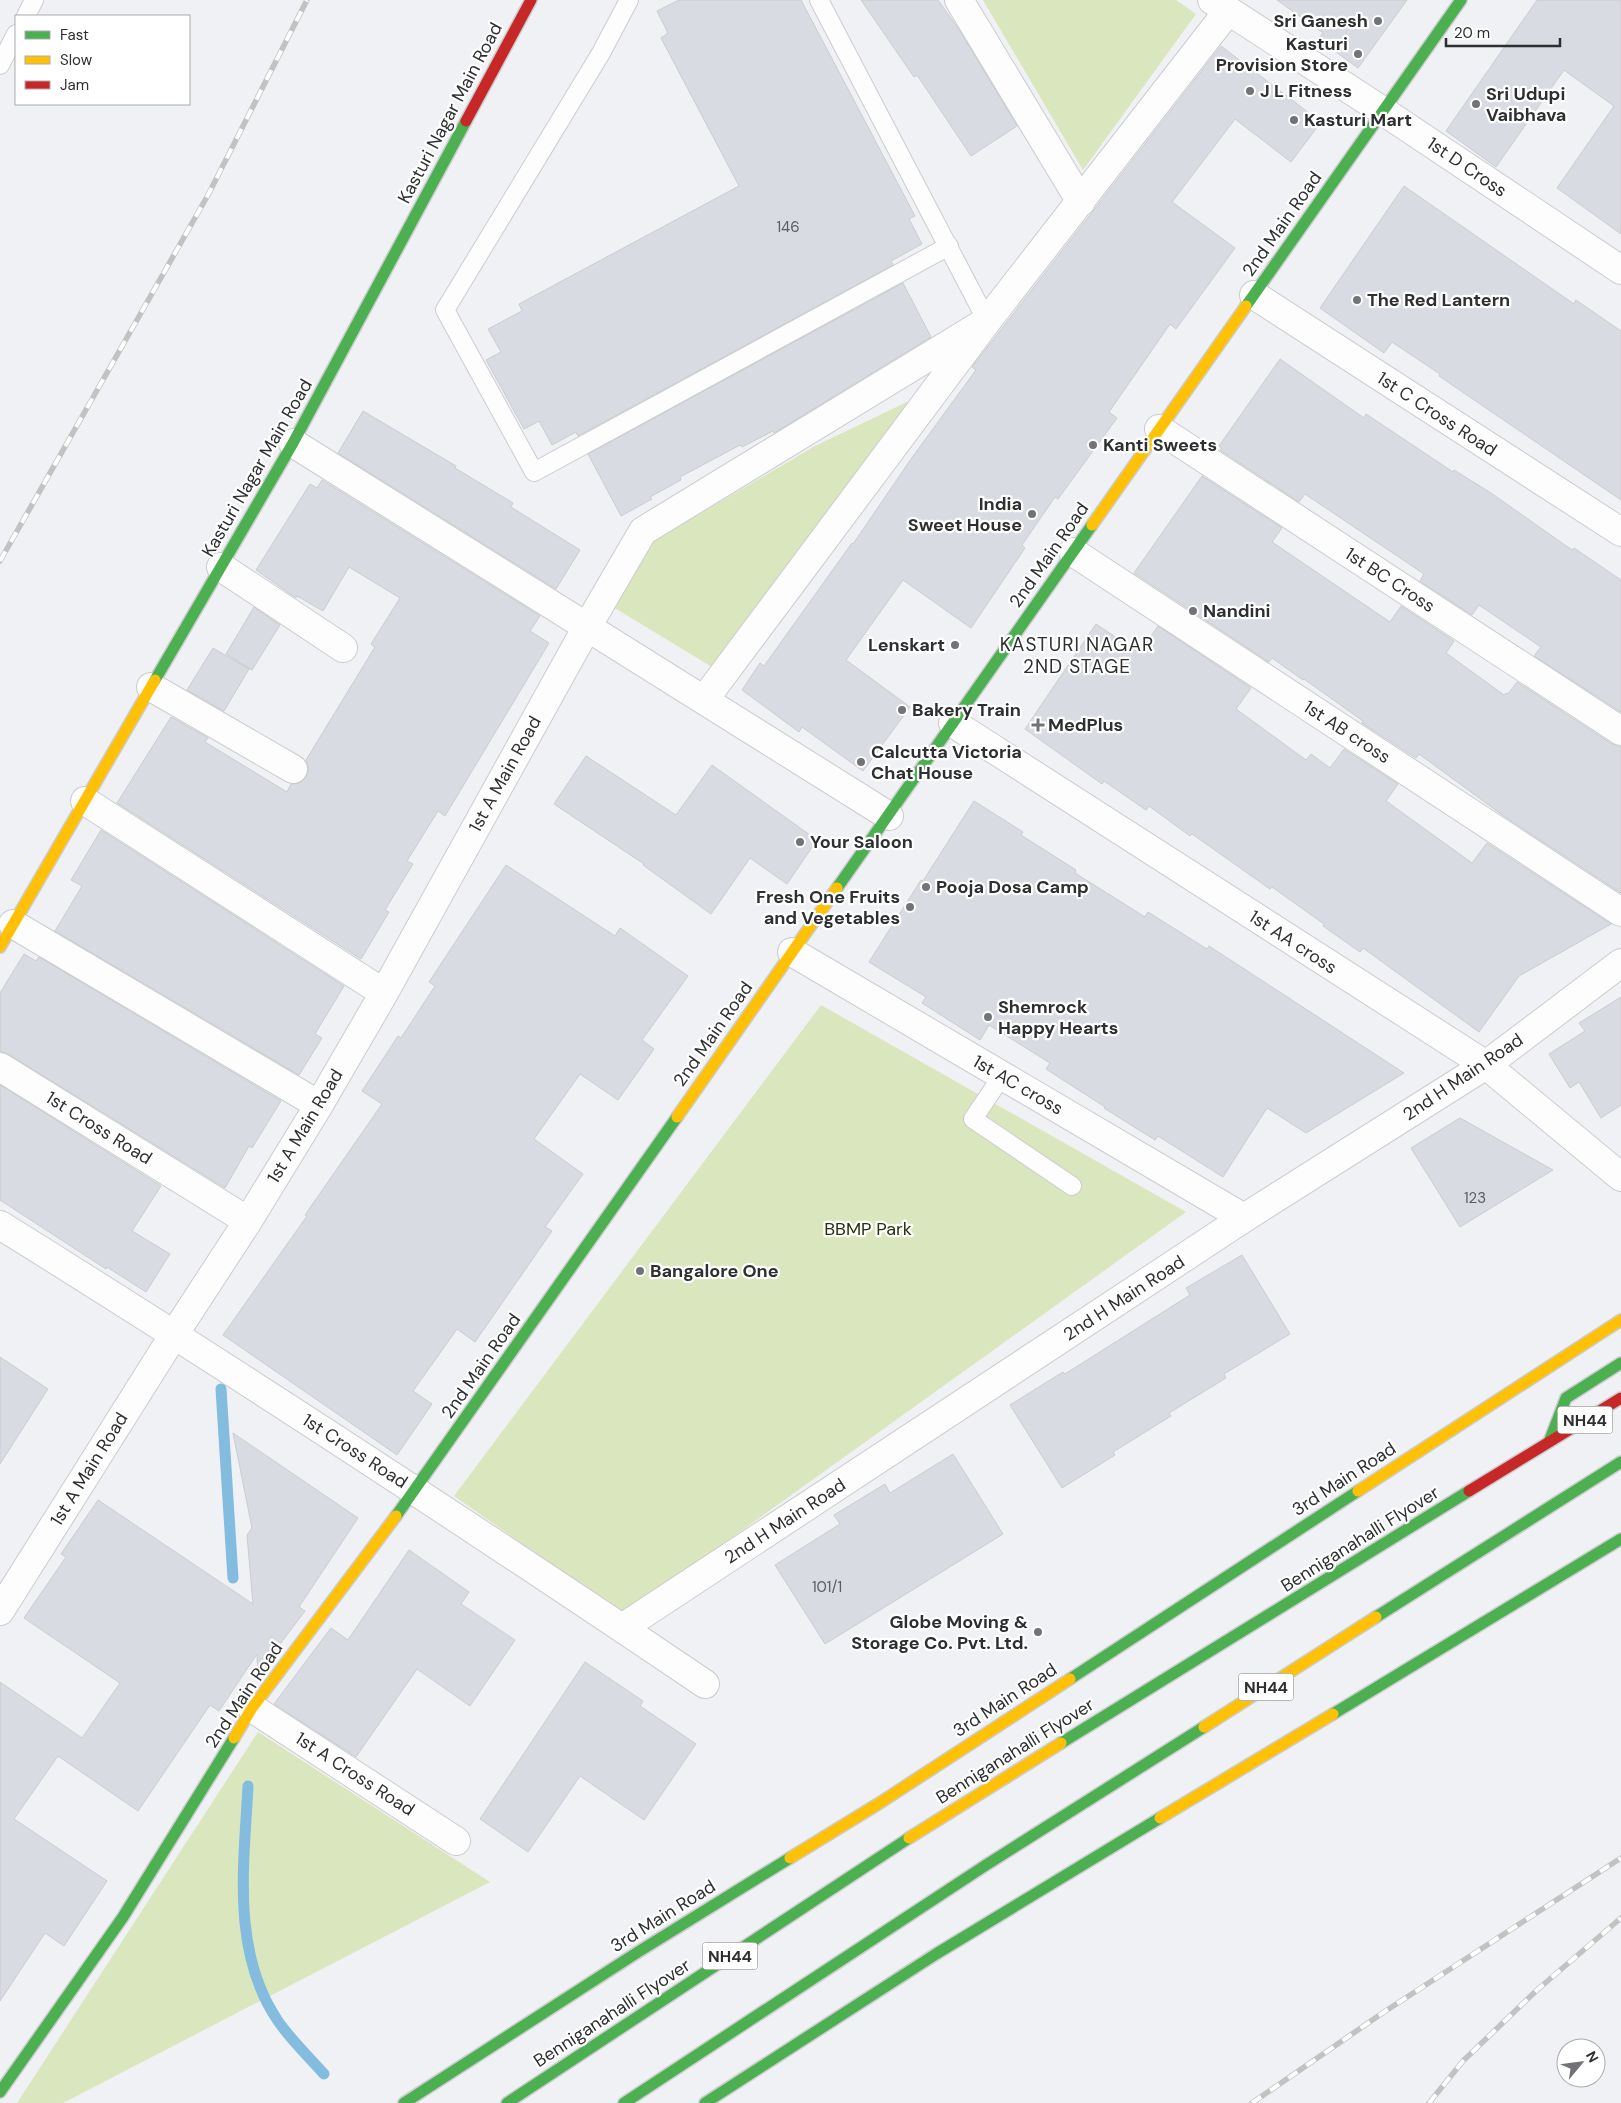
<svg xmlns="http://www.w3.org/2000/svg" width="1621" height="2103" font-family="'DM Sans',sans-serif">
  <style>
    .green { fill: #dae6bd }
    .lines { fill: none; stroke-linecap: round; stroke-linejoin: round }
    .stream { stroke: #83bcde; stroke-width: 11 }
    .building { fill: #d8dbe2; stroke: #cccccf }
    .lane-casing { stroke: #cbcccf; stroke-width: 20 }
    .street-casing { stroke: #cbcccf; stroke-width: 30 }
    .fast-casing { stroke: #cbcccf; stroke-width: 14 }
    .slow-casing { stroke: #cbcccf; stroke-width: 14 }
    .jam-casing { stroke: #cbcccf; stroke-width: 14 }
    .lane { stroke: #fdfdfe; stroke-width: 18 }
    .street { stroke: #fdfdfe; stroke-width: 28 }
    .fast { stroke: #4caf50; stroke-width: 11 }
    .slow { stroke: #ffc107; stroke-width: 11 }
    .jam { stroke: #c62828; stroke-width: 11 }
    .rail-casing { stroke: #c2c2c3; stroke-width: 5.5 }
    .rail { stroke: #fff; stroke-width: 4; stroke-dasharray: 11; stroke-linecap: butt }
    .poi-dot { fill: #727376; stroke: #fff; stroke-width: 2 }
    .labels { text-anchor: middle; stroke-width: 4.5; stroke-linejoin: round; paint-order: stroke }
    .number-label { font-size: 15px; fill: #5b5d60 }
    .shield { fill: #fff; stroke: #6d6d6f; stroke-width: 1 }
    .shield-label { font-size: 16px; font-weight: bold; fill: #2e2f31 }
    .poi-label { font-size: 18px; font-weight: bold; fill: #2e2f31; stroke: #fff; text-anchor: start }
    .street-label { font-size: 18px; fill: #2e2f31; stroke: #fff }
    .park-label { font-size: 18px; fill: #28300e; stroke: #fff }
    .neighbourhood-label { font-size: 19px; letter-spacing: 1px; fill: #2e2f31; stroke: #fff }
  </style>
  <rect width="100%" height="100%" fill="#f0f1f5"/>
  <path class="green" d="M 983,0 L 1176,0 L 1196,14 L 1083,170 Z
    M 909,401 L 717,670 L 613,607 L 655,540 L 815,446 Z
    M 821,1005 L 1186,1212 L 624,1615 L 454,1496 Z
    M 258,1732 L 490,1882 L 63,2103 L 17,2103 Z"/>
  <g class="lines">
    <path class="stream" d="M 221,1389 L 233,1578
      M 248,1786 C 244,1865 231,1952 278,2021 C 291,2040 309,2057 324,2074"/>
  </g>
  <path class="building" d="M 679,0 L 801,0 L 915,216 L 909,219 L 922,244 L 891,261 L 893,265 L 578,436 L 576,432 L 552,445 L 539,421 L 524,429 L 486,360 L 501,352 L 488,329 L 522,311 L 519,304 L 739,186 L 661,38 L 668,33 L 657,11 Z
    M 861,0 L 938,0 L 960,31 L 1017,126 L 971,156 L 917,75 L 914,77 Z
    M 1277,0 L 1407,0 L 1358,68 L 1318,39 L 1323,33 Z
    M 1537,0 L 1621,0 L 1621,234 L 1557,188 L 1614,106 L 1564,70 L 1496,167 L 1446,131 Z
    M 1221,46 L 1321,122 L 1291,162 L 1235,119 L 1172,202 L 1235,248 L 1176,329 L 1170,324 L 1109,412 L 1117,418 L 1058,499 L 1055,497 L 1022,545 L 1025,548 L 971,628 L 903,580 L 846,660 L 910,707 L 863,771 L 802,727 L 799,732 L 742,690 L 760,663 L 764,666 L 852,543 L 853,544 L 911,459 L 976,370 L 972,367 Z
    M 1404,186 L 1574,304 L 1576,300 L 1621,331 L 1621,500 L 1439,376 L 1440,374 L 1392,342 L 1384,353 L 1320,308 Z
    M 903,283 L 931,337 L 774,433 L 773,431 L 742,447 L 740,445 L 680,477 L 681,480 L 650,497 L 652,499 L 621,516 L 588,454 Z
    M 1280,359 L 1364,418 L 1366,414 L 1453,472 L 1454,470 L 1491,493 L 1572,550 L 1574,548 L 1621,580 L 1621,712 L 1534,656 L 1541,647 L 1479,605 L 1472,615 L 1420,581 L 1424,574 L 1305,494 L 1299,502 L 1220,450 L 1222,448 L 1219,446 Z
    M 363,411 L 456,466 L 455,468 L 513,503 L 511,507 L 580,550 L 556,589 L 338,453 Z
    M 1202,476 L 1282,528 L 1272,542 L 1390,622 L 1401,606 L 1454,641 L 1446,653 L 1504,695 L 1506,693 L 1508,694 L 1517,682 L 1612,744 L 1621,746 L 1621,893 L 1505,817 L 1419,754 L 1416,758 L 1362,723 L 1363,721 L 1304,679 L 1303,680 L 1272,658 L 1269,662 L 1134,573 Z
    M 322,480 L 540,616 L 530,631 L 549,643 L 445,816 L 438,811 L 407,861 L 413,864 L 385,910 L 389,912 L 361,959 L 117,803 L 171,717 L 208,738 L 205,742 L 287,792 L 291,784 L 300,783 L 306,777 L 309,769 L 306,760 L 375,647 L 371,644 L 400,598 L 349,567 L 323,611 L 297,596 L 296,598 L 256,570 L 310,484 L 317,488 Z
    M 254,607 L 280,625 L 252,670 L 226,654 Z
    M 1096,624 L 1139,653 L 1158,626 L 1251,688 L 1236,709 L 1306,760 L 1311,754 L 1330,768 L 1344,749 L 1398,784 L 1386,801 L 1472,863 L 1487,843 L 1611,924 L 1519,976 L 1479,1032 L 1363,948 L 1360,952 L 1323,926 L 1324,924 L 1272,887 L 1270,889 L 1192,834 L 1190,836 L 1149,806 L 1146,810 L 1104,781 L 1102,784 L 1025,729 Z
    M 213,648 L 249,669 L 224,711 L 187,690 Z
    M 586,756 L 676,815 L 712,765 L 817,840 L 787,884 L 750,858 L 711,914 L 643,865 L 644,864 L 554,804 Z
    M 974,801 L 1023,832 L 1021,835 L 1076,870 L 1075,873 L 1145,917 L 1148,912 L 1207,949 L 1209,946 L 1404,1073 L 1306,1133 L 1267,1108 L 1223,1177 L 1158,1136 L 1155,1140 L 1104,1108 L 1105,1107 L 1046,1069 L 1050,1063 L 989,1025 L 980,1040 L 922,1003 L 926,997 L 869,962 L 921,880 L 923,881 Z
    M 101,830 L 344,986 L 315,1034 L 322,1038 L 299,1075 L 55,931 L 82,886 L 71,880 Z
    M 506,865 L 615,936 L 620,928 L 688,976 L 642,1040 L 654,1049 L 618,1100 L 580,1074 L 534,1139 L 583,1174 L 545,1227 L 552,1231 L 475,1342 L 457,1329 L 413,1391 L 432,1404 L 397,1455 L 223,1335 L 307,1216 L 305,1215 L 382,1104 L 362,1091 L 398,1036 L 401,1038 L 435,986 L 429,982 Z
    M 24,954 L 36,961 L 39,957 L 281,1101 L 252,1148 L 249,1146 L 225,1188 L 8,1054 L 0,1051 L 0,993 Z
    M 1621,997 L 1621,1105 L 1601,1118 L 1579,1082 L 1570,1088 L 1549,1054 L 1585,1031 L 1579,1023 Z
    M 0,1085 L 161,1186 L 132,1231 L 170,1254 L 146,1292 L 107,1267 L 106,1269 L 0,1200 Z
    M 1460,1118 L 1553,1170 L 1460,1227 L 1411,1148 Z
    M 1242,1255 L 1290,1334 L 1224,1374 L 1226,1378 L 1169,1413 L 1171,1416 L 1113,1452 L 1115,1455 L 1062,1488 L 1010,1405 L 1063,1372 L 1065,1374 L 1190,1295 L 1186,1288 Z
    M 0,1357 L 48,1389 L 0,1464 Z
    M 233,1433 L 358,1518 L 299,1607 L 305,1611 L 258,1673 L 257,1654 L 219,1711 L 210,1705 L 138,1811 L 58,1756 L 14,1819 L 107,1881 L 64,1946 L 45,1933 L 0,2001 L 0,1682 L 82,1738 L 120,1683 L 24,1618 L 66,1557 L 61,1554 L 98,1500 L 253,1604 L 247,1535 L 252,1528 Z
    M 953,1454 L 1003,1534 L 825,1644 L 775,1565 L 840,1524 L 834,1515 L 885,1484 L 890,1493 Z
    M 409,1550 L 469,1592 L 461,1604 L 515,1640 L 470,1706 L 417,1669 L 356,1757 L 274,1704 L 331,1628 L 348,1640 Z
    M 585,1662 L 643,1701 L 640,1706 L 696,1744 L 644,1820 L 580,1776 L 528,1852 L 480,1819 Z"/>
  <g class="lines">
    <defs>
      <path id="lane" d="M 629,0 L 601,53 L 445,310 L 534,472 L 949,246
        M 819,0 L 987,321
        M 26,16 L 34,0
        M 0,65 L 16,34
        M 1002,1076 L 973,1119 L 1072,1186"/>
      <path id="street" d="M 959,0 L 1081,202
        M 1212,0 L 1383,111 L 1621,270
        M 1254,295 L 1621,532
        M 1159,429 L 1621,731
        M 293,443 L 889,816
        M 1073,552 L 1621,912
        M 221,567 L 343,648
        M 151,687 L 293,769
        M 704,700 L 987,321 L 1228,11
        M 953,723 L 1486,1065 L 1621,1177
        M 85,801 L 384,993
        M 13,924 L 319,1105
        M 792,952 L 1244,1218
        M 0,1067 L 248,1221
        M 0,1225 C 238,1373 472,1527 705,1684
        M 0,1611 L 175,1333 L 248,1221 L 319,1105 L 384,993 L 587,627 L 643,531 L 987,321
        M 622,1628 L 1244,1218 L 1486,1065 L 1621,963
        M 252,1708 L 456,1841"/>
      <path id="fast" d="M 1246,306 L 1461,0
        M 155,680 L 293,443 L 466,121
        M 837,888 L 1092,525
        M 1549,1442 L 1566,1398 L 1621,1363
        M 396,1516 L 677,1117
        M 1376,1617 L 1621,1462
        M 1070,1679 L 1358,1491
        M 1333,1714 L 1621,1539
        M 1061,1743 L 1469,1491
        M 0,2092 L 123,1917 L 234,1738
        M 404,2103 L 638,1952 L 790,1858
        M 507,2103 L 909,1838
        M 624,2103 L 986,1865 L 1204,1727
        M 705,2103 L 936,1954 L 1160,1818"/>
      <path id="slow" d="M 1092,525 L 1246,306
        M 0,947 L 155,680
        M 677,1117 L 837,888
        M 1358,1491 L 1621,1320
        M 1204,1727 L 1376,1617
        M 234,1738 L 252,1708 L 396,1516
        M 1160,1818 L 1333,1714
        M 909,1838 L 1061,1743
        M 790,1858 L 878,1804 L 1070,1679"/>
      <path id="jam" d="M 466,121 L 531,0
        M 1469,1491 L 1621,1398"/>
    </defs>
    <use href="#lane" class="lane-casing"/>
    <use href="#street" class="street-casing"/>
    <use href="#fast" class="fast-casing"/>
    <use href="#slow" class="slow-casing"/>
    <use href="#jam" class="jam-casing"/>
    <use href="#lane" class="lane"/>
    <use href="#street" class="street"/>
    <use href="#fast" class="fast"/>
    <use href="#slow" class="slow"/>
    <use href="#jam" class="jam"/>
    <defs>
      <path id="rail" d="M 0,561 L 208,195 L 307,0
        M 1252,2103 L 1384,2012 L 1621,1858
        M 1429,2103 L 1463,2061 L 1537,1990 L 1621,1918"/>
    </defs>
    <use href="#rail" class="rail-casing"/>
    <use href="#rail" class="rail"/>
  </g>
  <g class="poi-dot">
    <circle cx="1378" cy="21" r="5"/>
    <circle cx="1358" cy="54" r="5"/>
    <circle cx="1250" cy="91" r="5"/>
    <circle cx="1476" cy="104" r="5"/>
    <circle cx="1294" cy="120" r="5"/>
    <circle cx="1357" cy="300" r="5"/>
    <circle cx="1093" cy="445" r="5"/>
    <circle cx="1032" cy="514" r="5"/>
    <circle cx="1193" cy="611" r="5"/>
    <circle cx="955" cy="645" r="5"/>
    <circle cx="902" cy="710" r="5"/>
    <path d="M1035.5 717.5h5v5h5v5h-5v5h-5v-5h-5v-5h5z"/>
    <circle cx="861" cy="762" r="5"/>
    <circle cx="800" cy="842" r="5"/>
    <circle cx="926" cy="887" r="5"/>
    <circle cx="910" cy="907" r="5"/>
    <circle cx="988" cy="1017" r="5"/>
    <circle cx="640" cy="1271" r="5"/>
    <circle cx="1038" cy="1632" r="5"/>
  </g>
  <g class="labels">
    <g class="number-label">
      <text x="788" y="232">146</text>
      <text x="1475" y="1203">123</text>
      <text x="827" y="1592">101/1</text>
    </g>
    <g class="shield">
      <rect x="1557.5" y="1406.5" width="55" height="27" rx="4"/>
      <rect x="1238.5" y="1673.5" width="55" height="27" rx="4"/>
      <rect x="702.5" y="1942.5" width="55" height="27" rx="4"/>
    </g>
    <g class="shield-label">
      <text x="1585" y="1426">NH44</text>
      <text x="1266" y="1693">NH44</text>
      <text x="730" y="1962">NH44</text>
    </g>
    <g class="poi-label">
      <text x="1368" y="27" text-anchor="end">Sri Ganesh</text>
      <text x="1348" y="50" text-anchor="end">Kasturi<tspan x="1348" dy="21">Provision Store</tspan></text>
      <text x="1260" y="97">J L Fitness</text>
      <text x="1486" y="100">Sri Udupi<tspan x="1486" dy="21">Vaibhava</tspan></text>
      <text x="1304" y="126">Kasturi Mart</text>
      <text x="1367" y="306">The Red Lantern</text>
      <text x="1103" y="451">Kanti Sweets</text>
      <text x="1022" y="510" text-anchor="end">India<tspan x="1022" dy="21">Sweet House</tspan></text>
      <text x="1203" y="617">Nandini</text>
      <text x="945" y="651" text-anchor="end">Lenskart</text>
      <text x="912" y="716">Bakery Train</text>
      <text x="1048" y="731">MedPlus</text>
      <text x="871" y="758">Calcutta Victoria<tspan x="871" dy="21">Chat House</tspan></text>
      <text x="810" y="848">Your Saloon</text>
      <text x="936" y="893">Pooja Dosa Camp</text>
      <text x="900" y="903" text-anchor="end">Fresh One Fruits<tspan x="900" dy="21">and Vegetables</tspan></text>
      <text x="998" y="1013">Shemrock<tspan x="998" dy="21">Happy Hearts</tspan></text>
      <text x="650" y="1277">Bangalore One</text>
      <text x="1028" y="1628" text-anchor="end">Globe Moving &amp;<tspan x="1028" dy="21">Storage Co. Pvt. Ltd.</tspan></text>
    </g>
    <g class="street-label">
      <text transform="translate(450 113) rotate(-62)" y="6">Kasturi Nagar Main Road</text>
      <text transform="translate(1467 167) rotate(34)" y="6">1st D Cross</text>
      <text transform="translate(1282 224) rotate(-55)" y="6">2nd Main Road</text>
      <text transform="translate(1437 414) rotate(33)" y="6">1st C Cross Road</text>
      <text transform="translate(257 468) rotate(-60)" y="6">Kasturi Nagar Main Road</text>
      <text transform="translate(1049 555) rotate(-55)" y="6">2nd Main Road</text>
      <text transform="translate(1390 580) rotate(33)" y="6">1st BC Cross</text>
      <text transform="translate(1347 732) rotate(33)" y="6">1st AB cross</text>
      <text transform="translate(505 774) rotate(-61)" y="6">1st A Main Road</text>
      <text transform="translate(1293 942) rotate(33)" y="6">1st AA cross</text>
      <text transform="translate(713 1034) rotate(-55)" y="6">2nd Main Road</text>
      <text transform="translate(1463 1077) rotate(-34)" y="6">2nd H Main Road</text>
      <text transform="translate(1018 1085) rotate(30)" y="6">1st AC cross</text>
      <text transform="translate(305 1126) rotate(-59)" y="6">1st A Main Road</text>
      <text transform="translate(99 1128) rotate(32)" y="6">1st Cross Road</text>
      <text transform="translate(1124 1298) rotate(-33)" y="6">2nd H Main Road</text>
      <text transform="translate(481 1366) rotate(-55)" y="6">2nd Main Road</text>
      <text transform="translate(355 1451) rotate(33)" y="6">1st Cross Road</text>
      <text transform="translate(89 1469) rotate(-58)" y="6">1st A Main Road</text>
      <text transform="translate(1344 1479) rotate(-33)" y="6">3rd Main Road</text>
      <text transform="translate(785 1521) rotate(-33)" y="6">2nd H Main Road</text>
      <text transform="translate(1360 1539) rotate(-32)" y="6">Benniganahalli Flyover</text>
      <text transform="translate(244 1695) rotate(-56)" y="6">2nd Main Road</text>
      <text transform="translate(1005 1700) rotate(-33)" y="6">3rd Main Road</text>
      <text transform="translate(1015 1751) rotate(-32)" y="6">Benniganahalli Flyover</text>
      <text transform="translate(355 1774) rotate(33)" y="6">1st A Cross Road</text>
      <text transform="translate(663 1916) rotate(-32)" y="6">3rd Main Road</text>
      <text transform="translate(612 2013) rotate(-33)" y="6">Benniganahalli Flyover</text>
    </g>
    <g class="park-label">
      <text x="868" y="1235">BBMP Park</text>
    </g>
    <g class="neighbourhood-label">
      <text x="1077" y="651">KASTURI NAGAR<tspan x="1077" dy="22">2ND STAGE</tspan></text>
    </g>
  </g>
  <rect x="15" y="15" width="175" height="90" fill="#ffffff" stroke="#abacad"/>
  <rect x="25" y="31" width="25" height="8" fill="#4caf50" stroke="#abacad"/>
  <text x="60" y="40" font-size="15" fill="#2e2f31">Fast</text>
  <rect x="25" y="56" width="25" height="8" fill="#ffc107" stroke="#abacad"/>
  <text x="60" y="65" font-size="15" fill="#2e2f31">Slow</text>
  <rect x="25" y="81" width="25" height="8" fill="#c62828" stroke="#abacad"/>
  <text x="60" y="90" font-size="15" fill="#2e2f31">Jam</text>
  <g transform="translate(1581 2063) rotate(61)"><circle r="24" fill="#ffffff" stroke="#abacad"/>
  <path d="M0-4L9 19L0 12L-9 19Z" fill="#727376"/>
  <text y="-8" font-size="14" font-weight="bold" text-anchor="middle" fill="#2e2f31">N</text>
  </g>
  <path d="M1446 38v8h114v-8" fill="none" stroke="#2e2f31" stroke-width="2.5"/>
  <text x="1454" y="38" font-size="15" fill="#2e2f31" stroke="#ffffff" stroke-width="4" paint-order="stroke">20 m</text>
</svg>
